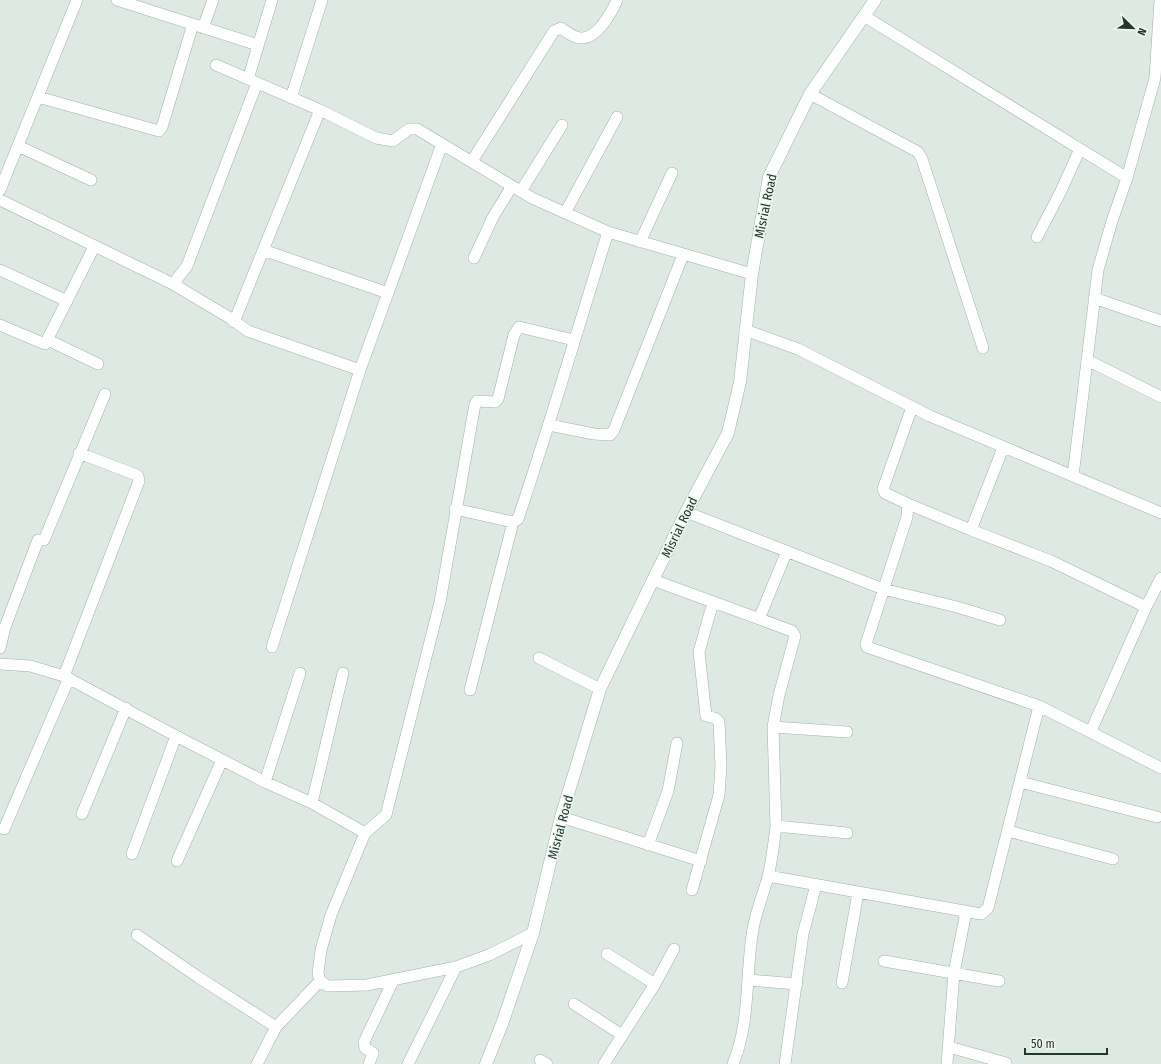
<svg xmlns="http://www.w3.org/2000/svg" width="1161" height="1064" font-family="'Fira Sans Condensed',sans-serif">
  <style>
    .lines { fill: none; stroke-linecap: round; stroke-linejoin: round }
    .street-casing { stroke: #a3b0a9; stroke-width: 12 }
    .secondary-casing { stroke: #a0b3a9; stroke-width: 13 }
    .street { stroke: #fff; stroke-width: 11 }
    .secondary { stroke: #fff; stroke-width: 12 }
    .labels { text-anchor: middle; stroke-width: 3; stroke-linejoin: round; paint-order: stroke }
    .street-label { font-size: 13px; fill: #22372e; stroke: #eff6f1 }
  </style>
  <rect width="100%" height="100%" fill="#dfe9e3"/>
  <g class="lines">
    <defs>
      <path id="street" d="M 117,0 L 258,45
        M 864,16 L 1127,178
        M 203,28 L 213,0
        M 216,65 L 320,110 L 376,138 L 393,141 L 409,129 L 417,129 L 532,198 L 608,232 L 752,274
        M 248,79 L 272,0
        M 810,94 L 918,152 L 922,159 L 983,348
        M 38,97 L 159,131 L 162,127 L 193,24
        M 291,98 L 322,0
        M 18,146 L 91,180
        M 472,161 L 554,31 L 561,28 C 567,32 575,39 583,38 C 598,37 612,12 617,0
        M 0,190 L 77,0
        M 521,191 L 562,125
        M 0,200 L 173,284 L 230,318 L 248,331 L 360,370
        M 565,213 L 617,117
        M 1037,237 L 1060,193 L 1080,149
        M 640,242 L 672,173
        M 263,250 L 388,293
        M 474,258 L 493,217 L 512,186
        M 0,270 L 67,301
        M 173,284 L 187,266 L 257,83
        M 1094,298 L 1161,321
        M 234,322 L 320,110
        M 0,325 L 45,344 L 94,247
        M 745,330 L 798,349 L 930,416 L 1161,513
        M 48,340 L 98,364
        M 1087,360 L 1161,397
        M 912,407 L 883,489 L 885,493 L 908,504 L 907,517 L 866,644 L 867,647 L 1039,706 L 1161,768
        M 549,425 L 594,434 L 610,435 L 614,430 L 683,255
        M 1073,476 L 1098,270 L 1112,221 L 1127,178 L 1155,78 L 1160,0
        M 908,504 L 971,530 L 1003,448
        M 455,509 L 513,522 L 518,519 C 550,424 578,328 608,232
        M 686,512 L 883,589 L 957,607 L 1000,620
        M 971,530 L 1051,561 L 1146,607
        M 44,540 L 105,394
        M 653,580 L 792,631 L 795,636 L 779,695 L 773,727 L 776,826 C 774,843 772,860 768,877 C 763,894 756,912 753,929 C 745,975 751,1020 733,1064
        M 759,619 L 787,551
        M 272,647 L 360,370 L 442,144
        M 0,648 L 5,627 L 38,540
        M 539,658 L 600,689
        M 0,664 L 30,666 L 64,676 L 176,736 L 265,782 L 312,803 L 365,833
        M 64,676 L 139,481 L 138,476 L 134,474 L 79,453
        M 470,690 L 513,522
        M 773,727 L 847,732
        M 1091,731 L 1146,607 L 1161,578
        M 265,782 L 300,673
        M 1020,782 L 1157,817
        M 312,803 L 343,673
        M 82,814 L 126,708
        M 561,817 L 701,861
        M 776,826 L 847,833
        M 4,829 L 69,678
        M 1008,831 L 1113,859
        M 648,845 L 668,791 L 677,743
        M 132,854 L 176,736
        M 177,861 L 222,760
        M 768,876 L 981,914 L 988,908 L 1039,706
        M 692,890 L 719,795 L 721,766 L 719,722 L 715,718 L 706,716 L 699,652 L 713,602
        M 533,933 L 489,955 L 456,967 L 367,985 L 328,986 L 320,981 L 318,973 L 321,950 L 331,915 L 365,833 L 386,815 L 440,602 L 475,404 L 477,401 L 495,402 L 498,399 L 514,335 L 519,327 L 574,340
        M 137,935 L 198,977 L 276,1027
        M 607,954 L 655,984
        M 884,961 L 999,981
        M 748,980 L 797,984
        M 842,983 L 858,893
        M 574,1004 L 622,1035
        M 949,1047 L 1006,1063
        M 540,1060 L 547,1064
        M 257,1064 L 276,1027 L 320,981
        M 369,1064 L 373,1053 L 365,1048 L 364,1042 L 394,979
        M 408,1064 L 456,967
        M 604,1064 L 655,984 L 674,949
        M 785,1064 L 803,934 L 816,885
        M 947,1064 L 954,973 L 966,912"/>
      <path id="secondary" d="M 486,1064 L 502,1024 L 533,933 L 561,817 L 600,689 L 686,512 L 728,433 L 740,382 L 752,274 L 769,177 L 810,94 L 875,0"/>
    </defs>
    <use href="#street" class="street-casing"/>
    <use href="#secondary" class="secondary-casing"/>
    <use href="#street" class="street"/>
    <use href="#secondary" class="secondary"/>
  </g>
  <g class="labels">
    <g class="street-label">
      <text transform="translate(765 206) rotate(-78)" y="5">Misrial Road</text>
      <text transform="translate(679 527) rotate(-64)" y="5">Misrial Road</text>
      <text transform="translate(560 827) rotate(-75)" y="5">Misrial Road</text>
    </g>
  </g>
  <g transform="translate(1133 28) rotate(113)" stroke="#eff6f1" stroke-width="3" paint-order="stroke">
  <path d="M0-3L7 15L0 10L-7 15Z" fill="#22372e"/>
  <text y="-6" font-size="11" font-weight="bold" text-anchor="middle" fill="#22372e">N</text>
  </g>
  <path d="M1025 1048v6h82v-6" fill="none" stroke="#22372e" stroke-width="2"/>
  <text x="1031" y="1048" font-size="12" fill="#22372e" stroke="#eff6f1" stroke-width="3" paint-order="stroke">50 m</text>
</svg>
